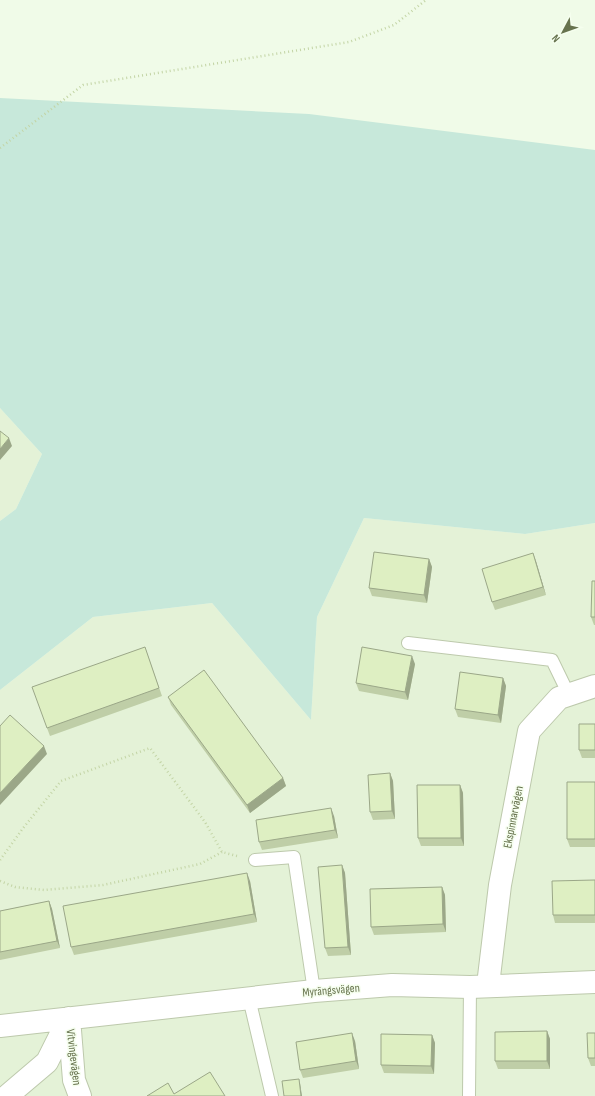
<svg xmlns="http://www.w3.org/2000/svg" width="595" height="1096" font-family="'Sofia Sans Condensed',sans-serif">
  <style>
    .residential { fill: #e4f2d7 }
    .green { fill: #c7e8da }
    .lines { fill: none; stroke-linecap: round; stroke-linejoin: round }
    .lane-casing { stroke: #bdc9ac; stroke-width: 14 }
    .street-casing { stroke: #bdc9ac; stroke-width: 24 }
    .path { stroke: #c3d4a5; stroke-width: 2.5; stroke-dasharray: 1 3; stroke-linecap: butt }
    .lane { stroke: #fff; stroke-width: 12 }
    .street { stroke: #fff; stroke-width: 22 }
    .wall { fill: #bfcea7 }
    .shaded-wall { fill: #9ba788 }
    .building { fill: #deefc2; stroke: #9ba788 }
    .labels { text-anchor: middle; stroke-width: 3; stroke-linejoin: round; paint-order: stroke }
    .street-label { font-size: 12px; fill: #67734e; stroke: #f5feee }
  </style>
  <rect width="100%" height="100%" fill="#f0fbe8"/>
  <path class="residential" d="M 0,408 L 42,454 L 16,509 L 0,521 Z
    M 364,518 L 525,534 L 595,523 L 595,1096 L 0,1096 L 0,690 L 93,617 L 212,603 L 311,720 L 317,617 Z"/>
  <path class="green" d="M 0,98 L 309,114 L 595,150 L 595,523 L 525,534 L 364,518 L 317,617 L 311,720 L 212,603 L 93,617 L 0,690 L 0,521 L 16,509 L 42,454 L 0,408 Z"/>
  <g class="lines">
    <defs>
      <path id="lane" d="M 408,643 L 552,660 L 569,695
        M 255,860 L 294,857 L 314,991
        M 249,998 L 272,1096
        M 469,1096 L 470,987"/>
      <path id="street" d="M 488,985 L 500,885 L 529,731 L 559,698 L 595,686
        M 69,1018 L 74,1080 L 80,1096
        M 0,1026 L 314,991 L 392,985 L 470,987 L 595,982
        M 7,1096 L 47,1062 L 69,1018"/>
    </defs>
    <use href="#lane" class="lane-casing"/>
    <use href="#street" class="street-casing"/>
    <path class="path" d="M 0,148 L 83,85 L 349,42 L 394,25 L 426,0
      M 0,860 L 24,827 L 61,781 L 150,748 L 205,822 L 222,852 L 237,856
      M 0,881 L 15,887 L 44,890 L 103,885 L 200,864 L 222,852"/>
    <use href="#lane" class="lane"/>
    <use href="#street" class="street"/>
  </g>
  <path class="wall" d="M 533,553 L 546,595 L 495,610 L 492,602 Z
    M 429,559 L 432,567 L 427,603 L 372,596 L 369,588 Z
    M 595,581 L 595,625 L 594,625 L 591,617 Z
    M 145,647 L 162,696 L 50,736 L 47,728 Z
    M 415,664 L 408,700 L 359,691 L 356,683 Z
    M 503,678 L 506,686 L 501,723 L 458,717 L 455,709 Z
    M 168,697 L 283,778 L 286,786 L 250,813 L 171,705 Z
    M 595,724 L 595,758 L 582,758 L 579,750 Z
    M 390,773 L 393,781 L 395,819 L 373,820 L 370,812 Z
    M 595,782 L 595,847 L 570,847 L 567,839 Z
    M 460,785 L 463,793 L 464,846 L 421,846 L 418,838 Z
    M 334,816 L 338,838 L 262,850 L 259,842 Z
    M 342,865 L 345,873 L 351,955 L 328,956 L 325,948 Z
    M 595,880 L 595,923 L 555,923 L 553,915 Z
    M 250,881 L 257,922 L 74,955 L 71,947 Z
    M 442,887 L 445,895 L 446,932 L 374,935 L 371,927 Z
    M 49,901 L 52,909 L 60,948 L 0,960 L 0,911 Z
    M 547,1031 L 550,1039 L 550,1069 L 498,1069 L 495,1061 Z
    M 595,1033 L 595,1066 L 591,1066 L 588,1058 Z
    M 432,1035 L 435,1043 L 434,1074 L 384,1073 L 381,1065 Z
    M 355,1041 L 359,1069 L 303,1078 L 300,1070 Z"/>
  <path class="shaded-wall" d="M 9,438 L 12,446 L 0,460 L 0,449 Z
    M 533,553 L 536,561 L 546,595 L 543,587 Z
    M 429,559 L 432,567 L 427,603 L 424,595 Z
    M 412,656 L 415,664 L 408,700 L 405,692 Z
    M 503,678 L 506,686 L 501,723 L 498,715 Z
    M 44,746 L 47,754 L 0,805 L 0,793 Z
    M 390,773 L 393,781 L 395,819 L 392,811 Z
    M 283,778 L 286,786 L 250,813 L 247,805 Z
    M 460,785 L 463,793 L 464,846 L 461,838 Z
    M 331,808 L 334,816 L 338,838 L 335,830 Z
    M 342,865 L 345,873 L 351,955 L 348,947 Z
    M 247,873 L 250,881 L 257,922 L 254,914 Z
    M 442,887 L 445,895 L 446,932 L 443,924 Z
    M 49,901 L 52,909 L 60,948 L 57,941 Z
    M 547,1031 L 550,1039 L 550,1069 L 547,1061 Z
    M 352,1033 L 355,1041 L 359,1069 L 356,1061 Z
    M 432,1035 L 435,1043 L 434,1074 L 431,1066 Z
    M 299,1079 L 300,1083 L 302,1096 L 301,1096 Z"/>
  <path class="building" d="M 0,431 L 9,438 L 0,449 Z
    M 374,552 L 429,559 L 424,595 L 369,588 Z
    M 533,553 L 543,587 L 492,602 L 482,569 Z
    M 592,581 L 595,581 L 595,617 L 591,617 Z
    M 145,647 L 159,688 L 47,728 L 32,687 Z
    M 362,647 L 412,656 L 405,692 L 356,683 Z
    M 204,670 L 283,778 L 247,805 L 168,697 Z
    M 460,672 L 503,678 L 498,715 L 455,709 Z
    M 10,715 L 44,746 L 0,793 L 0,726 Z
    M 579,724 L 595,724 L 595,750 L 579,750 Z
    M 390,773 L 392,811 L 370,812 L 368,775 Z
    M 567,782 L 595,782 L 595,839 L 567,839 Z
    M 417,785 L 460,785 L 461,838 L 418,838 Z
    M 331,808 L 335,830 L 259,842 L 256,820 Z
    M 342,865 L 348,947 L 325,948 L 318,867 Z
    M 247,873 L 254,914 L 71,947 L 63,906 Z
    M 595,880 L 595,915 L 553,915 L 552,881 Z
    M 442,887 L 443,924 L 371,927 L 370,889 Z
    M 49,901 L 57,941 L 0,952 L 0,911 Z
    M 547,1031 L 547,1061 L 495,1061 L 495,1032 Z
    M 352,1033 L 356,1061 L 300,1070 L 296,1042 Z
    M 587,1033 L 595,1033 L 595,1058 L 588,1058 Z
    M 381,1034 L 432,1035 L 431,1066 L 381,1065 Z
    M 210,1072 L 225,1096 L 147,1096 L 168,1083 L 174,1094 Z
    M 299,1079 L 301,1096 L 284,1096 L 282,1081 Z"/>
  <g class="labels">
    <g class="street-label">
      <text transform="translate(513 817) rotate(-79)" y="4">Ekspinnarvägen</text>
      <text transform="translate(331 990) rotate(-5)" y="4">Myrängsvägen</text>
      <text transform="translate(74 1057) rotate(83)" y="4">Vitvingevägen</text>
    </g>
  </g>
  <g transform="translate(563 32) rotate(229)" stroke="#f5feee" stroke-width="3" paint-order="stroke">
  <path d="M0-3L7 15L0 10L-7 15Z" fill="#67734e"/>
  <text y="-6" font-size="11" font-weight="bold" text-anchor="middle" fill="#67734e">N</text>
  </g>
</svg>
